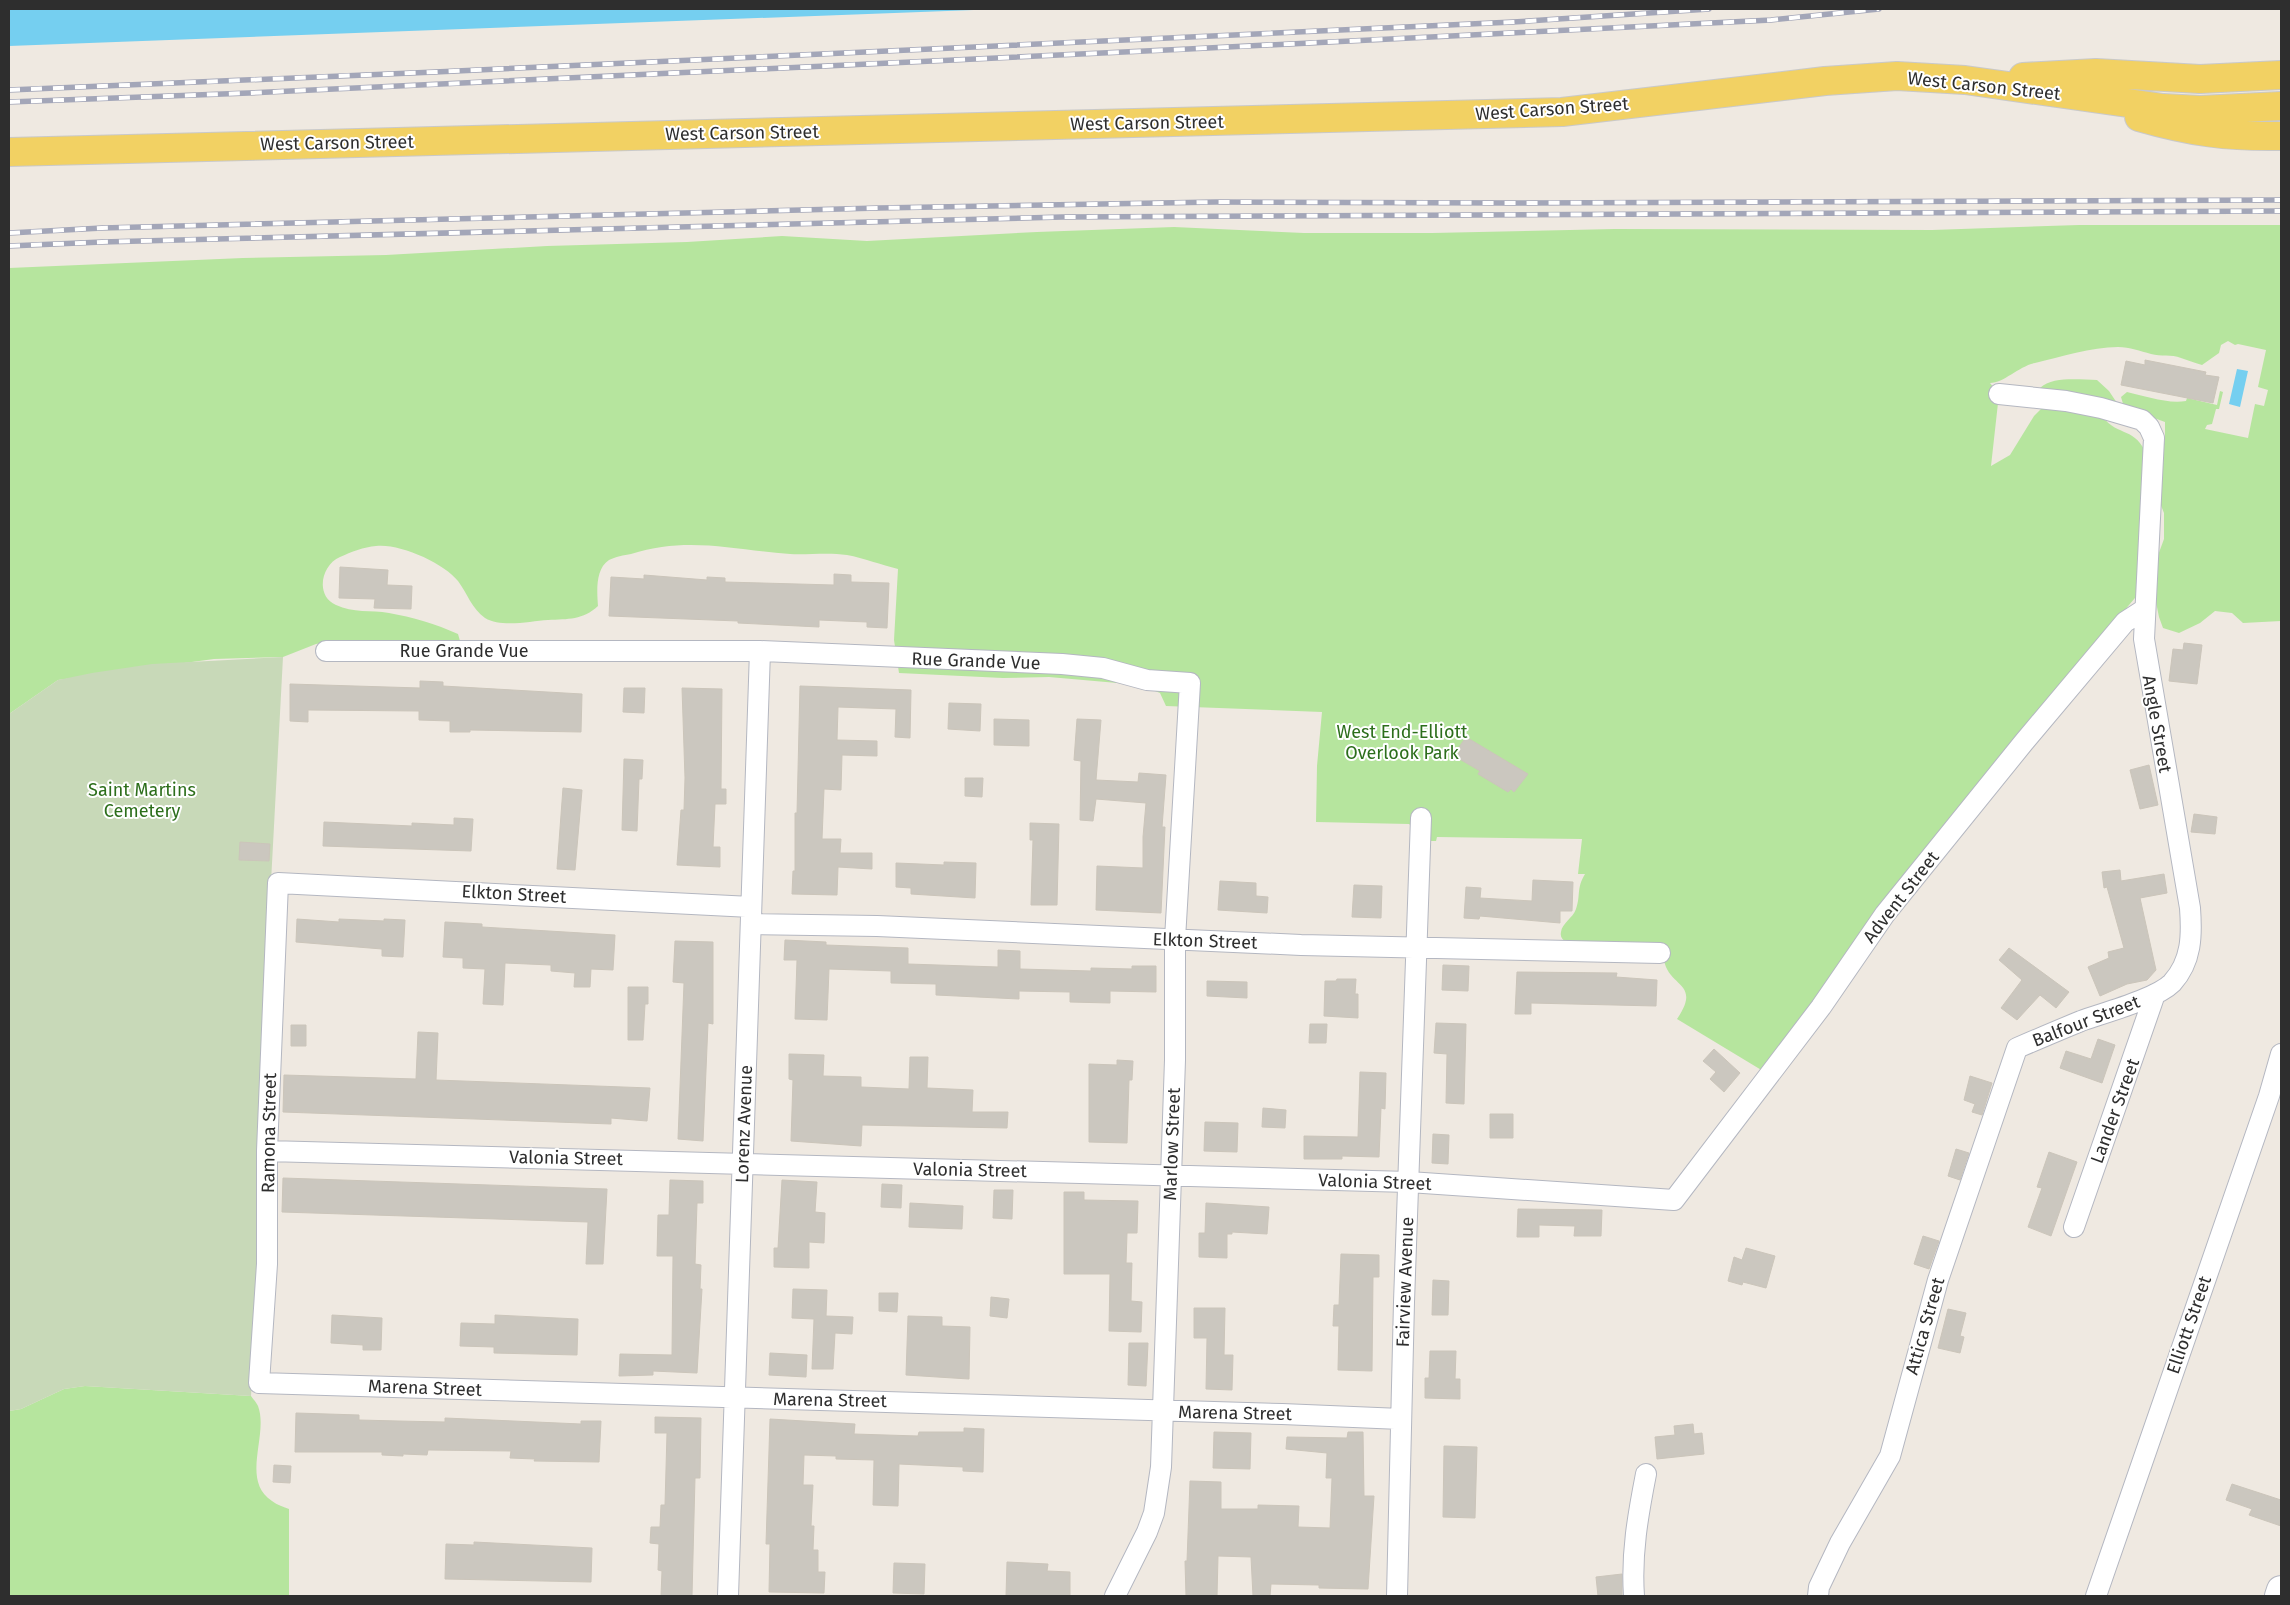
<svg xmlns="http://www.w3.org/2000/svg" width="2290" height="1605" font-family="'Fira Sans',sans-serif">
  <style>
    .green { fill: #b6e59e }
    .cemetery { fill: #c8d9b8 }
    .water { fill: #75cff0 }
    .building { fill: #cbc7bf; stroke: #cbc5ba }
    .lines { fill: none; stroke-linecap: round; stroke-linejoin: round }
    .street-casing { stroke: #b4b7c1; stroke-width: 22 }
    .secondary-casing { stroke: #b4b7c1; stroke-width: 30 }
    .primary-casing { stroke: #c9c9c9; stroke-width: 30 }
    .street { stroke: #fff; stroke-width: 20 }
    .secondary { stroke: #fff; stroke-width: 28 }
    .primary { stroke: #f2d163; stroke-width: 28 }
    .rail-casing { stroke: #a3a6b8; stroke-width: 5.5 }
    .rail { stroke: #fff; stroke-width: 4; stroke-dasharray: 11; stroke-linecap: butt }
    .labels { text-anchor: middle; stroke-width: 4; stroke-linejoin: round; paint-order: stroke }
    .street-label { font-size: 18px; fill: #2e2e2e; stroke: #fff }
    .park-label { font-size: 18px; fill: #2c6e1b; stroke: #fff }
  </style>
  <rect width="100%" height="100%" fill="#efe9e1"/>
  <path class="green" d="M 2079,225 L 2281,225 L 2281,621 L 2243,623 L 2232,613 L 2215,611 L 2200,623 L 2179,633 L 2163,628 L 2159,617 L 2155,597 L 2157,558 L 2164,539 L 2164,513 L 2158,498 L 2159,469 L 2165,438 L 2165,422 L 2124,407 L 2121,397 L 2127,392 C 2145,396 2167,404 2186,401 L 2187,398 L 2217,405 L 2220,391 L 2223,392 L 2219,409 L 2216,409 L 2212,424 L 2207,425 L 2205,429 L 2248,438 L 2255,404 L 2264,406 L 2268,390 L 2258,387 L 2266,350 L 2238,344 L 2235,345 L 2228,341 L 2221,345 L 2219,353 L 2202,365 C 2194,363 2188,360 2181,358 C 2171,354 2161,357 2151,354 C 2140,351 2130,347 2118,347 C 2091,347 2061,357 2035,363 C 2019,366 2004,383 1990,383 L 1999,394 L 1991,466 L 2010,455 L 2034,416 L 2042,408 L 2100,413 C 2115,437 2133,426 2145,451 L 2140,592 L 1977,785 L 1763,1071 L 1677,1019 C 1702,982 1669,988 1664,960 L 1566,942 C 1562,939 1560,937 1561,932 C 1562,923 1573,918 1576,909 C 1581,895 1576,889 1585,874 L 1578,874 L 1582,839 L 1437,837 L 1436,841 L 1430,841 L 1409,824 L 1316,822 L 1317,766 L 1322,712 L 1166,706 L 1160,693 L 1140,685 L 1049,677 L 1003,678 L 899,673 L 894,640 L 898,569 C 881,565 864,558 847,555 C 828,552 808,555 790,554 C 733,550 688,536 631,554 C 624,555 615,557 609,560 C 595,569 597,592 598,606 C 583,620 568,619 548,620 C 530,621 502,628 485,618 C 472,609 467,593 458,581 C 444,563 399,543 376,546 C 364,547 351,552 340,557 C 321,565 315,596 336,605 C 353,613 371,610 389,613 C 412,617 436,624 458,634 L 460,641 L 332,641 L 316,644 L 283,657 L 214,659 L 58,680 L 9,714 L 9,268 L 243,258 L 386,255 L 547,246 L 687,242 L 782,236 L 867,241 L 1037,232 L 1174,227 L 1304,233 L 1432,233 L 1615,229 L 1932,230 Z
    M 2097,380 L 2109,391 L 2117,403 L 2040,388 C 2053,376 2080,380 2097,380 Z
    M 85,1386 L 251,1396 C 253,1399 257,1403 258,1406 C 269,1435 240,1480 272,1501 C 277,1505 284,1507 289,1509 L 289,1596 L 9,1596 L 9,1411 L 21,1409 L 64,1389 Z"/>
  <path class="cemetery" d="M 283,657 L 270,901 L 263,1207 L 251,1396 L 85,1386 L 64,1389 L 21,1409 L 9,1411 L 9,714 L 58,680 L 92,673 L 152,664 Z"/>
  <path class="water" d="M 9,9 L 1000,9 L 9,46 Z
    M 2237,369 L 2248,371 L 2240,407 L 2229,404 Z"/>
  <path class="building" d="M 2145,360 L 2206,372 L 2205,375 L 2219,377 L 2213,403 L 2121,385 L 2126,361 L 2145,365 Z
    M 340,567 L 388,570 L 387,585 L 412,586 L 411,609 L 374,608 L 375,599 L 339,598 Z
    M 834,574 L 851,575 L 851,582 L 889,583 L 887,628 L 867,627 L 867,622 L 819,620 L 819,627 L 738,623 L 738,621 L 609,616 L 611,577 L 644,579 L 644,575 L 707,580 L 707,577 L 725,578 L 725,582 L 834,585 Z
    M 2184,643 L 2202,645 L 2197,684 L 2169,681 L 2173,649 L 2183,650 Z
    M 420,681 L 443,682 L 443,686 L 582,694 L 581,732 L 470,730 L 470,732 L 450,732 L 450,721 L 419,720 L 419,711 L 308,710 L 308,722 L 290,721 L 290,684 L 420,688 Z
    M 800,686 L 911,690 L 910,738 L 895,737 L 896,709 L 838,707 L 837,740 L 877,741 L 877,756 L 842,755 L 841,790 L 824,789 L 822,839 L 841,839 L 840,853 L 872,853 L 872,869 L 838,867 L 837,895 L 792,894 L 793,871 L 795,871 L 795,813 L 797,813 Z
    M 624,688 L 645,688 L 644,713 L 623,712 Z
    M 682,688 L 722,689 L 721,789 L 726,789 L 726,804 L 715,804 L 713,847 L 720,847 L 720,867 L 677,865 L 681,810 L 684,810 L 685,778 Z
    M 949,703 L 981,704 L 980,731 L 948,729 Z
    M 994,719 L 1029,720 L 1029,746 L 994,745 Z
    M 1077,719 L 1101,720 L 1096,780 L 1138,782 L 1139,773 L 1166,775 L 1162,827 L 1165,827 L 1161,913 L 1096,910 L 1097,866 L 1143,868 L 1143,837 L 1146,803 L 1096,799 L 1093,821 L 1080,820 L 1081,761 L 1074,760 Z
    M 1466,737 L 1528,774 L 1514,792 L 1511,789 L 1508,792 L 1478,774 L 1480,771 L 1456,757 L 1460,751 L 1457,750 Z
    M 624,759 L 643,760 L 642,779 L 639,779 L 637,831 L 622,830 Z
    M 2149,765 L 2158,805 L 2140,809 L 2130,770 Z
    M 965,778 L 983,778 L 982,797 L 965,796 Z
    M 563,788 L 582,790 L 575,870 L 557,869 Z
    M 2194,814 L 2217,817 L 2215,834 L 2191,832 Z
    M 454,818 L 473,819 L 471,851 L 323,846 L 324,822 L 412,826 L 412,823 L 454,825 Z
    M 1030,823 L 1059,824 L 1057,905 L 1031,905 L 1033,840 L 1030,840 Z
    M 240,842 L 270,844 L 269,861 L 239,860 Z
    M 944,862 L 976,863 L 975,898 L 911,894 L 911,888 L 896,887 L 896,863 L 944,865 Z
    M 2120,870 L 2121,881 L 2164,874 L 2167,893 L 2140,898 L 2156,970 L 2147,980 L 2127,984 L 2100,996 L 2088,967 L 2109,958 L 2108,952 L 2124,948 L 2107,887 L 2104,888 L 2102,872 Z
    M 1533,880 L 1573,882 L 1572,911 L 1560,911 L 1560,923 L 1480,916 L 1479,919 L 1464,918 L 1466,887 L 1481,888 L 1480,898 L 1532,901 Z
    M 1220,881 L 1256,883 L 1256,896 L 1268,897 L 1267,913 L 1218,910 Z
    M 1354,885 L 1382,886 L 1381,918 L 1352,917 Z
    M 297,919 L 339,922 L 339,919 L 384,921 L 384,919 L 405,920 L 403,957 L 382,956 L 382,949 L 296,942 Z
    M 445,922 L 482,924 L 482,927 L 615,935 L 613,970 L 591,969 L 590,987 L 574,987 L 575,973 L 551,971 L 551,965 L 505,963 L 503,1005 L 483,1004 L 485,969 L 463,968 L 463,958 L 443,957 Z
    M 785,940 L 826,942 L 826,945 L 908,948 L 908,964 L 998,967 L 998,950 L 1020,951 L 1020,969 L 1091,971 L 1091,968 L 1132,969 L 1132,966 L 1156,966 L 1156,992 L 1110,991 L 1110,1003 L 1070,1002 L 1070,992 L 1019,991 L 1019,999 L 936,995 L 936,984 L 891,983 L 891,971 L 829,969 L 827,1020 L 795,1019 L 797,960 L 784,960 Z
    M 675,941 L 713,942 L 713,1024 L 708,1023 L 703,1141 L 678,1139 L 684,983 L 673,982 Z
    M 2009,948 L 2069,992 L 2056,1008 L 2040,995 L 2017,1020 L 2001,1008 L 2022,980 L 1999,960 Z
    M 1443,965 L 1469,966 L 1468,991 L 1442,990 Z
    M 1517,972 L 1617,973 L 1616,977 L 1657,980 L 1656,1006 L 1531,1003 L 1531,1014 L 1515,1014 Z
    M 1337,979 L 1356,979 L 1355,994 L 1358,994 L 1358,1018 L 1324,1016 L 1325,981 L 1336,981 Z
    M 1207,981 L 1247,982 L 1247,998 L 1207,996 Z
    M 628,987 L 648,987 L 648,1004 L 645,1004 L 643,1040 L 628,1040 Z
    M 1436,1023 L 1466,1024 L 1464,1104 L 1446,1103 L 1447,1054 L 1434,1053 Z
    M 1310,1024 L 1327,1024 L 1326,1043 L 1309,1043 Z
    M 291,1025 L 306,1025 L 306,1046 L 291,1046 Z
    M 418,1032 L 438,1033 L 436,1080 L 650,1088 L 647,1121 L 611,1118 L 611,1124 L 283,1112 L 284,1075 L 416,1079 Z
    M 2098,1039 L 2115,1045 L 2102,1083 L 2060,1068 L 2066,1051 L 2091,1059 Z
    M 1714,1049 L 1740,1073 L 1724,1092 L 1710,1079 L 1716,1072 L 1703,1061 Z
    M 789,1054 L 824,1055 L 823,1076 L 861,1077 L 861,1087 L 909,1089 L 910,1057 L 928,1057 L 927,1088 L 973,1090 L 972,1112 L 1008,1112 L 1007,1128 L 862,1125 L 861,1146 L 791,1141 L 793,1080 L 789,1079 Z
    M 1117,1060 L 1133,1061 L 1132,1080 L 1129,1080 L 1127,1143 L 1089,1142 L 1089,1064 L 1117,1065 Z
    M 1360,1072 L 1386,1073 L 1385,1109 L 1381,1108 L 1379,1157 L 1342,1156 L 1342,1159 L 1304,1159 L 1304,1136 L 1358,1137 Z
    M 1970,1076 L 1992,1083 L 1982,1115 L 1972,1112 L 1975,1104 L 1964,1100 Z
    M 1263,1108 L 1286,1110 L 1285,1128 L 1262,1127 Z
    M 1490,1114 L 1513,1114 L 1513,1138 L 1490,1138 Z
    M 1205,1122 L 1238,1123 L 1237,1152 L 1204,1151 Z
    M 1433,1134 L 1449,1135 L 1448,1164 L 1432,1163 Z
    M 1956,1149 L 1969,1153 L 1960,1180 L 1948,1176 Z
    M 2049,1152 L 2077,1162 L 2051,1236 L 2028,1227 L 2042,1188 L 2037,1187 Z
    M 283,1178 L 607,1189 L 603,1264 L 586,1264 L 588,1222 L 282,1212 Z
    M 670,1180 L 703,1181 L 703,1203 L 697,1203 L 695,1264 L 701,1265 L 700,1289 L 702,1289 L 697,1373 L 653,1371 L 653,1375 L 619,1376 L 620,1354 L 672,1355 L 673,1256 L 657,1256 L 658,1215 L 669,1215 Z
    M 782,1180 L 817,1182 L 815,1212 L 825,1213 L 824,1243 L 809,1242 L 809,1268 L 774,1267 L 774,1248 L 778,1248 Z
    M 882,1184 L 902,1185 L 901,1208 L 881,1207 Z
    M 994,1190 L 1013,1190 L 1012,1219 L 993,1218 Z
    M 1064,1192 L 1084,1192 L 1084,1200 L 1138,1201 L 1137,1233 L 1127,1233 L 1126,1263 L 1132,1263 L 1131,1301 L 1142,1302 L 1141,1332 L 1109,1331 L 1110,1274 L 1064,1274 Z
    M 910,1203 L 963,1206 L 962,1229 L 909,1227 Z
    M 1206,1203 L 1269,1207 L 1267,1234 L 1232,1232 L 1232,1234 L 1227,1234 L 1227,1258 L 1199,1257 L 1199,1233 L 1205,1233 Z
    M 1518,1209 L 1602,1210 L 1601,1236 L 1574,1236 L 1575,1226 L 1539,1225 L 1539,1237 L 1517,1237 Z
    M 1923,1236 L 1939,1241 L 1929,1269 L 1914,1264 Z
    M 1746,1248 L 1775,1256 L 1766,1288 L 1743,1282 L 1742,1285 L 1728,1281 L 1734,1257 L 1742,1260 Z
    M 1341,1254 L 1379,1255 L 1379,1277 L 1373,1277 L 1372,1371 L 1338,1370 L 1339,1326 L 1333,1326 L 1334,1305 L 1339,1305 Z
    M 1433,1280 L 1449,1281 L 1448,1315 L 1432,1315 Z
    M 793,1289 L 827,1290 L 826,1316 L 853,1317 L 852,1334 L 835,1333 L 833,1369 L 812,1369 L 814,1319 L 792,1318 Z
    M 879,1293 L 898,1293 L 897,1312 L 879,1311 Z
    M 991,1297 L 1009,1299 L 1007,1318 L 990,1316 Z
    M 1194,1308 L 1225,1308 L 1224,1355 L 1233,1355 L 1232,1390 L 1206,1389 L 1207,1338 L 1194,1338 Z
    M 1948,1309 L 1966,1313 L 1960,1336 L 1964,1337 L 1960,1353 L 1938,1348 Z
    M 332,1315 L 382,1318 L 381,1350 L 363,1350 L 363,1345 L 331,1343 Z
    M 495,1315 L 578,1319 L 577,1355 L 494,1353 L 494,1347 L 460,1346 L 461,1323 L 495,1324 Z
    M 908,1316 L 942,1317 L 942,1326 L 970,1327 L 969,1379 L 906,1375 Z
    M 1129,1343 L 1148,1343 L 1146,1386 L 1128,1385 Z
    M 1430,1351 L 1456,1351 L 1455,1379 L 1460,1379 L 1460,1399 L 1425,1398 L 1425,1378 L 1429,1378 Z
    M 770,1353 L 807,1355 L 806,1377 L 769,1375 Z
    M 296,1413 L 359,1415 L 359,1420 L 398,1421 L 445,1422 L 445,1418 L 581,1424 L 581,1421 L 601,1421 L 599,1462 L 534,1461 L 535,1459 L 510,1458 L 511,1451 L 428,1450 L 427,1455 L 403,1454 L 403,1456 L 382,1455 L 382,1452 L 295,1452 Z
    M 655,1417 L 701,1418 L 700,1478 L 695,1478 L 692,1596 L 661,1596 L 662,1571 L 658,1570 L 659,1544 L 650,1543 L 651,1527 L 660,1527 L 661,1505 L 665,1505 L 667,1433 L 655,1433 Z
    M 770,1419 L 855,1424 L 854,1434 L 918,1436 L 919,1432 L 964,1432 L 964,1428 L 984,1429 L 983,1472 L 963,1471 L 963,1467 L 899,1464 L 898,1506 L 873,1505 L 874,1460 L 836,1459 L 836,1456 L 804,1455 L 803,1485 L 813,1485 L 811,1526 L 814,1526 L 813,1550 L 818,1550 L 818,1572 L 825,1572 L 824,1593 L 769,1592 L 770,1544 L 766,1544 Z
    M 1693,1424 L 1694,1434 L 1702,1433 L 1704,1454 L 1657,1459 L 1655,1437 L 1675,1435 L 1674,1426 Z
    M 1214,1432 L 1251,1433 L 1250,1469 L 1213,1468 Z
    M 1348,1432 L 1363,1432 L 1364,1496 L 1374,1496 L 1368,1589 L 1319,1588 L 1319,1585 L 1271,1584 L 1270,1596 L 1253,1596 L 1251,1557 L 1218,1556 L 1217,1596 L 1186,1596 L 1185,1561 L 1187,1561 L 1190,1481 L 1221,1482 L 1221,1509 L 1258,1509 L 1258,1505 L 1299,1506 L 1298,1527 L 1330,1528 L 1332,1478 L 1326,1478 L 1327,1453 L 1286,1449 L 1287,1437 L 1347,1438 Z
    M 1444,1446 L 1477,1447 L 1475,1518 L 1443,1517 Z
    M 274,1465 L 291,1466 L 290,1483 L 273,1482 Z
    M 2232,1484 L 2281,1500 L 2281,1526 L 2249,1515 L 2252,1509 L 2226,1500 Z
    M 474,1542 L 592,1548 L 591,1582 L 445,1579 L 446,1544 L 474,1545 Z
    M 1007,1562 L 1048,1564 L 1047,1571 L 1070,1572 L 1070,1596 L 1006,1596 Z
    M 894,1563 L 925,1564 L 924,1594 L 893,1593 Z
    M 1622,1574 L 1622,1596 L 1598,1596 L 1596,1577 Z"/>
  <g class="lines">
    <defs>
      <path id="street" d="M 326,651 L 760,651 L 1062,664 L 1103,668 L 1147,680 L 1190,683 L 1175,939 L 1175,1060 L 1161,1467 L 1154,1513 L 1147,1532 L 1115,1596
        M 751,907 L 278,883 L 267,1151 L 267,1264 L 259,1383 L 1282,1414 L 1401,1419
        M 751,924 L 877,926 L 1301,945 L 1660,953
        M 267,1151 L 1409,1182 L 1674,1200 L 1821,1007 L 1885,914 L 2024,742 L 2125,622 L 2145,609
        M 2074,1227 L 2155,994
        M 728,1596 L 760,651
        M 1397,1596 L 1404,1302 L 1421,818
        M 1634,1596 C 1631,1554 1638,1515 1646,1474
        M 1818,1596 L 1819,1587 L 1840,1543 L 1890,1456 L 1938,1280 L 2017,1048 C 2038,1039 2059,1030 2081,1021 C 2103,1013 2156,999 2172,983 C 2192,961 2192,935 2190,908 L 2144,639 L 2154,438 L 2149,427 L 2142,420 L 2101,408 L 2066,401 L 1999,394
        M 2096,1596 L 2269,1096 L 2281,1054"/>
      <path id="secondary" d="M 2279,1596 L 2281,1590"/>
      <path id="primary" d="M 2023,77 L 2096,73 L 2200,79 L 2281,75
        M 2139,117 C 2191,132 2228,137 2281,136
        M 9,152 L 1562,112 L 1825,81 L 1897,76 L 1965,80 L 2163,108 L 2200,110 L 2281,106"/>
    </defs>
    <use href="#street" class="street-casing"/>
    <use href="#secondary" class="secondary-casing"/>
    <use href="#primary" class="primary-casing"/>
    <use href="#street" class="street"/>
    <use href="#secondary" class="secondary"/>
    <use href="#primary" class="primary"/>
    <defs>
      <path id="rail" d="M 9,90 L 435,72 L 1513,22 L 1709,9
        M 9,102 L 249,93 L 1188,49 L 1771,20 L 1879,9
        M 9,233 L 102,228 L 879,208 L 1216,202 L 1513,203 L 2281,200
        M 9,246 L 102,242 L 1062,217 L 2281,211"/>
    </defs>
    <use href="#rail" class="rail-casing"/>
    <use href="#rail" class="rail"/>
  </g>
  <g class="labels">
    <g class="street-label">
      <text transform="translate(1984 86) rotate(6)" y="6">West Carson Street</text>
      <text transform="translate(1552 109) rotate(-4)" y="6">West Carson Street</text>
      <text transform="translate(1147 123) rotate(-1)" y="6">West Carson Street</text>
      <text transform="translate(742 133) rotate(-1)" y="6">West Carson Street</text>
      <text transform="translate(337 143) rotate(-1)" y="6">West Carson Street</text>
      <text x="464" y="657">Rue Grande Vue</text>
      <text transform="translate(976 661) rotate(2)" y="6">Rue Grande Vue</text>
      <text transform="translate(2157 724) rotate(80)" y="6">Angle Street</text>
      <text transform="translate(514 894) rotate(3)" y="6">Elkton Street</text>
      <text transform="translate(1901 897) rotate(-52)" y="6">Advent Street</text>
      <text transform="translate(1205 941) rotate(2)" y="6">Elkton Street</text>
      <text transform="translate(2086 1021) rotate(-21)" y="6">Balfour Street</text>
      <text transform="translate(2115 1111) rotate(-70)" y="6">Lander Street</text>
      <text transform="translate(744 1124) rotate(-88)" y="6">Lorenz Avenue</text>
      <text transform="translate(269 1133) rotate(-89)" y="6">Ramona Street</text>
      <text transform="translate(1172 1144) rotate(-88)" y="6">Marlow Street</text>
      <text transform="translate(566 1158) rotate(1)" y="6">Valonia Street</text>
      <text transform="translate(970 1170) rotate(1)" y="6">Valonia Street</text>
      <text transform="translate(1375 1182) rotate(2)" y="6">Valonia Street</text>
      <text transform="translate(1405 1282) rotate(-88)" y="6">Fairview Avenue</text>
      <text transform="translate(2189 1325) rotate(-71)" y="6">Elliott Street</text>
      <text transform="translate(1925 1326) rotate(-74)" y="6">Attica Street</text>
      <text transform="translate(425 1388) rotate(2)" y="6">Marena Street</text>
      <text transform="translate(830 1400) rotate(1)" y="6">Marena Street</text>
      <text transform="translate(1235 1413) rotate(1)" y="6">Marena Street</text>
    </g>
    <g class="park-label">
      <text x="1402" y="738">West End-Elliott<tspan x="1402" dy="21">Overlook Park</tspan></text>
      <text x="142" y="796">Saint Martins<tspan x="142" dy="21">Cemetery</tspan></text>
    </g>
  </g>
  <rect width="2290" height="1605" fill="none" stroke="#2e2e2e" stroke-width="20"/>
</svg>
